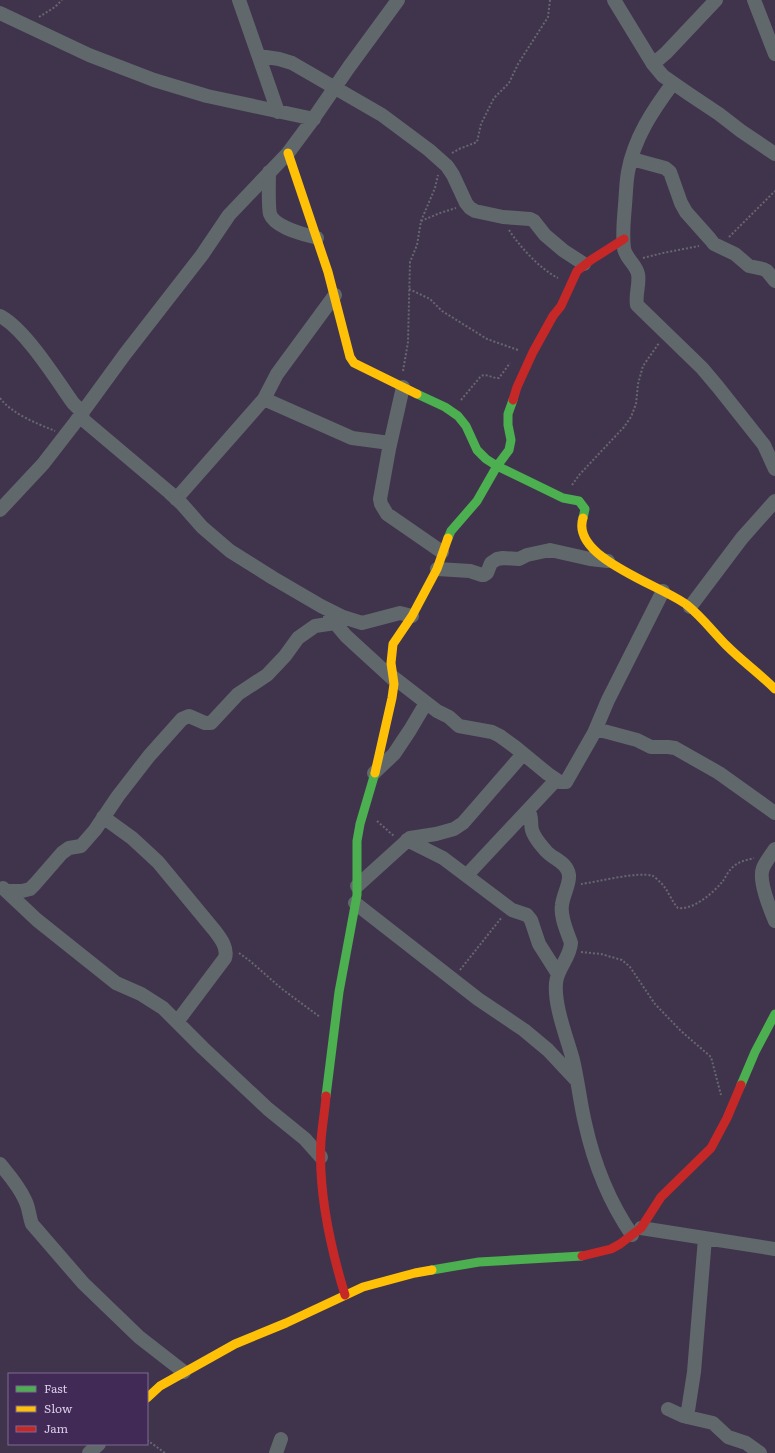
<svg xmlns="http://www.w3.org/2000/svg" width="775" height="1453" font-family="Literata,serif">
  <style>
    .lines { fill: none; stroke-linecap: round; stroke-linejoin: round }
    .path { stroke: #66676f; stroke-width: 2; stroke-dasharray: 2 2; stroke-linecap: butt }
    .street { stroke: #60686b; stroke-width: 14 }
    .fast { stroke: #4caf50; stroke-width: 9 }
    .slow { stroke: #ffc107; stroke-width: 9 }
    .jam { stroke: #c62828; stroke-width: 9 }
  </style>
  <rect width="100%" height="100%" fill="#40344c"/>
  <g class="lines">
    <path class="path" d="M 39,17 L 55,7 L 62,0
      M 452,153 L 459,149 L 477,142 L 481,124 L 494,98 L 509,83 L 518,64 L 548,17 L 550,0
      M 421,221 L 440,213 L 456,208
      M 509,230 C 520,247 540,269 558,278
      M 729,237 L 775,191
      M 643,258 L 663,253 L 699,246
      M 409,289 L 430,299 L 442,311 L 487,339 L 518,350
      M 403,371 L 408,342 L 410,262 L 417,245 L 421,221 L 435,188 L 438,175
      M 0,398 C 12,414 36,423 55,431
      M 461,400 L 481,376 C 487,373 493,379 499,378 L 510,363
      M 572,485 L 580,474 L 624,427 L 631,417 L 636,404 L 638,384 L 643,366 L 659,343
      M 377,821 L 395,837
      M 581,884 C 597,882 639,871 653,876 C 655,877 658,880 660,882 C 668,889 671,901 678,908 C 694,910 713,893 723,881 C 726,876 729,870 734,866 C 740,861 747,860 754,858
      M 581,952 L 601,954 L 622,960 L 630,967 L 655,1004 L 681,1031 L 711,1057 L 721,1095
      M 239,953 L 250,961 L 282,989 L 320,1017
      M 460,970 L 502,917
      M 147,1440 L 165,1453"/>
    <path class="street" d="M 239,0 L 278,112
      M 614,0 L 653,64 L 663,76 L 689,94 L 719,114 L 741,131 L 775,154
      M 754,0 L 775,54
      M 0,13 L 89,55 L 154,80 L 207,96 L 314,119
      M 259,56 L 279,59 L 292,63 L 382,115 L 429,150 L 447,166 L 453,175 L 466,203 L 470,208 L 475,211 L 503,217 L 530,219 L 534,221 L 545,235 L 564,251 L 584,264
      M 653,64 L 666,53 L 716,0
      M 673,83 C 653,110 634,138 628,172 C 626,183 626,194 625,205 C 624,219 622,234 624,248 C 625,258 636,264 638,274 C 640,284 635,294 637,305 L 702,368 L 718,387 L 764,445 L 775,469
      M 632,159 L 665,168 L 670,172 L 681,203 L 686,212 L 710,239 L 714,244 L 735,254 L 749,266 L 763,269 L 767,271 L 775,281
      M 269,172 C 269,181 268,206 270,214 C 275,228 304,234 317,238
      M 0,316 C 25,329 56,379 73,403 L 83,413
      M 403,387 L 389,449 L 380,499 L 381,504 L 387,514 L 442,552
      M 264,399 L 352,438 L 390,443
      M 80,417 L 169,492 L 181,503 L 202,527 L 230,551 L 273,578 L 321,606 L 343,617 L 362,623 L 400,613 L 412,616
      M 176,499 L 264,399 L 277,374 L 335,295
      M 0,510 L 43,464 L 74,424 L 125,354 L 202,255 L 229,215 L 288,153 L 311,122 L 349,67 L 398,0
      M 437,569 L 470,571 L 482,575 L 484,575 L 487,573 L 491,563 L 497,559 L 503,558 L 519,559 L 527,555 L 550,550 L 590,559 L 608,561
      M 690,607 L 742,538 L 775,501
      M 330,617 L 346,636 L 393,679
      M 393,677 L 437,711 L 449,717 L 459,726 L 492,732 L 500,736 L 515,747 L 548,774 L 560,782 L 566,782 L 594,733 L 608,700 L 663,591
      M 596,729 L 637,740 L 651,747 L 668,747 L 675,748 L 719,773 L 775,813
      M 374,773 L 394,754 L 410,730 L 426,703
      M 528,810 C 533,817 530,823 532,830 C 534,838 541,845 546,851 C 553,859 567,862 569,875 C 570,884 563,895 562,905 C 560,917 567,931 571,943 C 570,958 557,969 556,983 C 554,1006 567,1038 573,1060 C 578,1081 580,1102 585,1123 C 594,1164 608,1200 632,1235
      M 103,817 L 132,838 L 158,862 L 215,931 C 221,939 228,948 225,958 L 177,1022
      M 407,840 L 443,858 L 512,910 L 527,915 L 531,920 L 539,944 L 558,974
      M 775,849 C 771,855 766,861 763,868 C 758,880 770,909 775,921
      M 467,875 L 556,780
      M 357,886 L 410,838 L 436,834 L 454,829 L 463,823 L 523,754
      M 3,888 L 37,920 L 116,983 L 141,994 L 163,1008 L 203,1048 L 268,1109 L 305,1139 L 321,1157
      M 7,891 L 22,891 L 30,889 L 35,884 L 62,853 L 69,848 L 81,846 L 95,830 L 118,796 L 149,756 L 182,719 L 189,716 L 205,723 L 211,723 L 238,694 L 267,675 L 285,656 L 298,638 L 315,626 L 335,623
      M 355,903 L 478,999 L 524,1030 L 548,1050 L 577,1081
      M 0,1164 C 9,1175 19,1186 25,1200 C 29,1207 29,1216 32,1224 L 83,1283 L 139,1337 L 184,1372
      M 641,1228 L 775,1249
      M 668,1409 L 683,1416 L 713,1423 L 728,1437 L 746,1443 L 760,1453
      M 687,1417 L 694,1372 L 705,1238
      M 89,1453 L 99,1444
      M 276,1453 L 281,1439"/>
    <path class="fast" d="M 417,394 L 445,407 L 458,416 L 466,426 L 477,450 L 486,459 L 497,466 L 563,498 L 579,501 L 585,509 L 583,518
      M 448,538 L 451,531 L 477,501 L 497,466 L 509,450 L 511,440 L 508,425 L 508,414 L 513,400
      M 741,1085 L 755,1052 L 775,1014
      M 326,1096 L 339,992 L 357,895 L 357,841 L 360,824 L 375,773
      M 432,1270 L 479,1262 L 582,1256"/>
    <path class="slow" d="M 288,153 L 328,272 L 350,357 L 354,363 L 417,394
      M 583,518 C 570,558 663,586 687,605 C 702,617 714,633 727,646 C 742,661 760,674 775,689
      M 375,773 L 392,698 L 394,684 L 391,663 L 393,644 L 412,616 L 437,569 L 448,538
      M 147,1398 L 160,1386 L 235,1344 L 286,1323 L 363,1287 L 415,1273 L 432,1270"/>
    <path class="jam" d="M 513,400 L 517,387 L 533,352 L 553,316 L 561,306 L 577,271 L 591,260 L 624,239
      M 326,1096 C 325,1111 322,1126 321,1141 C 318,1193 330,1246 345,1295
      M 582,1256 L 611,1249 L 620,1244 L 641,1228 L 661,1197 L 711,1148 L 727,1118 L 741,1085"/>
  </g>
  <rect x="8" y="1373" width="140" height="72" fill="#412a56" stroke="#7d6a90"/>
  <rect x="16" y="1386" width="20" height="6" fill="#4caf50" stroke="#7d6a90"/>
  <text x="44" y="1393" font-size="12" fill="#d8cbe6">Fast</text>
  <rect x="16" y="1406" width="20" height="6" fill="#ffc107" stroke="#7d6a90"/>
  <text x="44" y="1413" font-size="12" fill="#d8cbe6">Slow</text>
  <rect x="16" y="1426" width="20" height="6" fill="#c62828" stroke="#7d6a90"/>
  <text x="44" y="1433" font-size="12" fill="#d8cbe6">Jam</text>
</svg>
